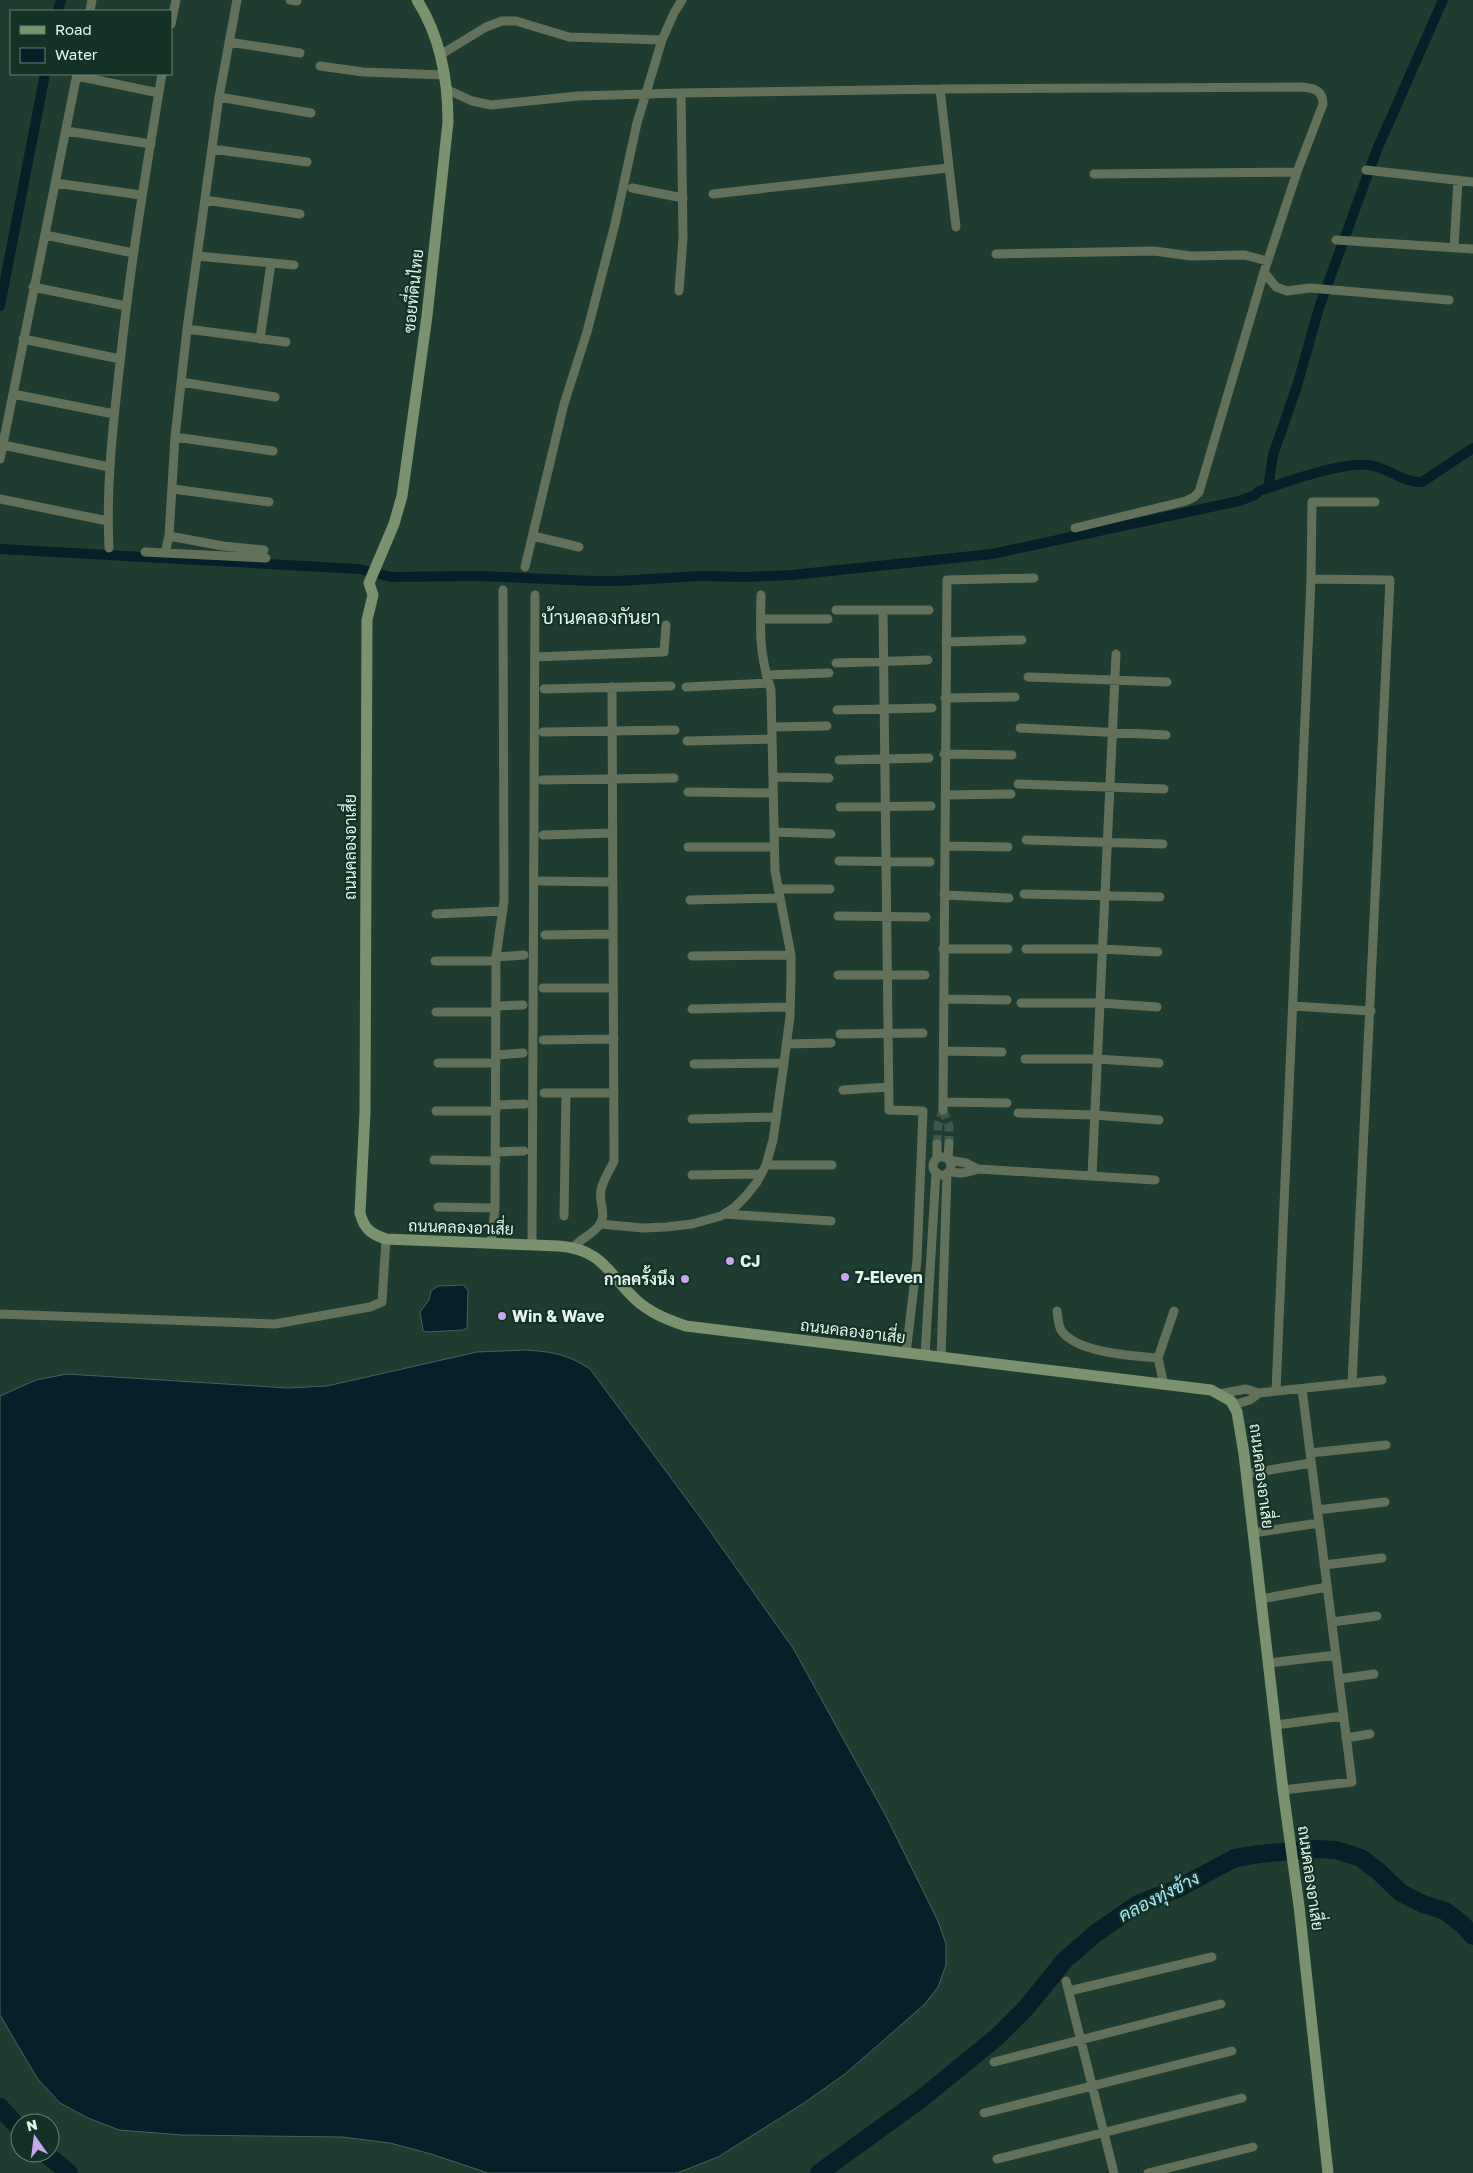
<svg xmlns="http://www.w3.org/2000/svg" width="1473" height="2173" font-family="'Golos Text',Sarabun,sans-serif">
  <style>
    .water { fill: #052028; stroke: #486063 }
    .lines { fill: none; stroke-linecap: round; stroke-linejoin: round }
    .canal { stroke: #052028; stroke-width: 10 }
    .river { stroke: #052028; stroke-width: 18 }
    .street-tunnel { stroke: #3c584c; stroke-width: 9; stroke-dasharray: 9 4.5; stroke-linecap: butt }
    .street { stroke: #62725a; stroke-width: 9 }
    .secondary { stroke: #7a936e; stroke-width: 11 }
    .poi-dot { fill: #c7a6ef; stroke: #133225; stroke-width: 2 }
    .labels { text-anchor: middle; stroke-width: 4.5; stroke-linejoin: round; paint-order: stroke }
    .street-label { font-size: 16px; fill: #e4f6ed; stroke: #133225 }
    .poi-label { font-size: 16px; font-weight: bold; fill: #e4f6ed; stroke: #133225; text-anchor: start }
    .water-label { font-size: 18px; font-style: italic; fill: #a5e7fd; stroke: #133225 }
    .quarter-label { font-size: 19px; fill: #e4f6ed; stroke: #133225 }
  </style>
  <rect width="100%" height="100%" fill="#1e3c2f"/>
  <path class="water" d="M 463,1285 L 468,1290 L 467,1328 L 463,1330 L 428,1332 L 423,1331 L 420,1312 L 429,1300 L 431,1291 L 438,1286 Z
    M 526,1350 C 553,1352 567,1354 590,1369 L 700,1517 L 793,1648 L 886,1816 L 938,1921 L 946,1944 L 946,1965 L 938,1987 L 925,2004 L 845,2074 L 804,2103 L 718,2157 L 677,2173 L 488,2173 L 431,2154 L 390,2143 L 342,2137 L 182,2135 L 119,2130 L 88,2118 L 60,2103 L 37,2078 L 0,2015 L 0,1396 L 36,1380 L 67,1374 L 288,1388 L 327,1386 L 477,1352 Z"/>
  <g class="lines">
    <path class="canal" d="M 58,11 L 61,0
      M 0,306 L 45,74
      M 1268,488 L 1273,455 L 1297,386 L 1319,308 L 1376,152 L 1443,0
      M 0,549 L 359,569 L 391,577 L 479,576 L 593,581 L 617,581 L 700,576 L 745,577 L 792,575 L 992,554 L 1239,501 L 1255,495 L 1259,491 C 1288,482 1339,462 1368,465 C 1388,467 1403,483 1422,482 L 1473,448"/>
    <path class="river" d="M 0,2107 L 20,2129
      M 45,2153 L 69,2173
      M 819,2173 L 921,2099 L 997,2037 L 1025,2009 L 1065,1960 L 1096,1933 L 1138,1904 L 1177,1889 L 1235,1858 L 1259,1854 L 1318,1849 L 1336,1850 L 1361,1858 L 1378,1871 L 1401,1893 L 1423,1904 L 1445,1911 L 1462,1924 L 1473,1936"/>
    <path class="street-tunnel" d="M 943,1110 L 949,1126 L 949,1143
      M 937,1144 L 938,1125 L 943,1110"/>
    <path class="street" d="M 237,0 L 219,97 L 187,329 L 175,437 L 169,536 L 223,546 L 264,550
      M 290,0 L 297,1
      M 90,11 L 92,0
      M 171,24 L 176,0
      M 229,42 L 300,53
      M 440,55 L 486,27 L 502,21 L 516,21 L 569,37 L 662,40
      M 320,66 L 363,72 L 445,75
      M 77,76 L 159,93
      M 940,89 L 956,227
      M 448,90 L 472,101 L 491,105 L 578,96 L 681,93 L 940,89 L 1302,87 C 1313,88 1323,90 1323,104 L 1297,172 L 1264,272 L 1199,492 L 1194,497 L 1186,501 L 1075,528
      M 219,97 L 311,113
      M 66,131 L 151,144
      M 212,149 L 307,162
      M 1366,170 L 1473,182
      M 1094,174 L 1297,172
      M 55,183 L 141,195
      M 632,188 L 683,198
      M 713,194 L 948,168
      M 205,200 L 300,214
      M 45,235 L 133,253
      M 1336,240 L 1473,249
      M 1454,248 L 1458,180
      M 996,254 L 1154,251 L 1191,256 L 1245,255 L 1267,261
      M 197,256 L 294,265
      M 1264,272 L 1276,287 L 1287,291 L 1310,288 L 1449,300
      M 33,287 L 126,306
      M 679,291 L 683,238 L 681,93
      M 187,329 L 286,342
      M 23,339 L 120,359
      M 260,339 L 271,263
      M 181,382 L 275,397
      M 13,394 L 114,414
      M 175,437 L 273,451
      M 3,445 L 109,467
      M 0,459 L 77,74
      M 173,489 L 269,502
      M 0,499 L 108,521
      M 533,536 L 579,547
      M 109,548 C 106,486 113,425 120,363 C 130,266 146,170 162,74
      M 145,552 L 165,553 L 169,536
      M 165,553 L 266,558
      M 525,567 L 564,404 L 587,332 L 615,224 L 637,123 L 662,40 L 674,13 L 682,0
      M 1311,579 L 1390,580 L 1352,1383
      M 836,610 L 929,610
      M 883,610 L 889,1110 L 923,1111 L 917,1260 L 906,1354
      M 761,619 L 828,619
      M 946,642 L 1022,640
      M 535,657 L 664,652 L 666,625
      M 836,663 L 928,660
      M 766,675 L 829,673
      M 1028,677 L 1167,682
      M 686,687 L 769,683
      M 544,689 L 671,686
      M 945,698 L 1015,697
      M 837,710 L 932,708
      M 772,727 L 827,726
      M 1020,728 L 1166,735
      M 543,732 L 675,730
      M 687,741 L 772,739
      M 944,754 L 1012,755
      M 839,760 L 929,758
      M 773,777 L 829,778
      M 542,780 L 674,778
      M 1018,784 L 1164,789
      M 688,792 L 773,793
      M 945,795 L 1011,794
      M 840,807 L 931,806
      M 774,832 L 831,834
      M 543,835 L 612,833
      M 1026,840 L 1163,844
      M 945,846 L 1008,847
      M 688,847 L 774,847
      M 839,861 L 930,862
      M 541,881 L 613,882
      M 778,889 L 830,889
      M 1024,894 L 1160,897
      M 944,895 L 1009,898
      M 690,900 L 780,898
      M 436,914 L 503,911
      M 838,916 L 926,917
      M 545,935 L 613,934
      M 943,949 L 1008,949
      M 1026,949 L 1102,949 L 1158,952
      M 692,956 L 791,955
      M 496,957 L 524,955
      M 435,961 L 496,961
      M 838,975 L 925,975
      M 543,988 L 613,988
      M 944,999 L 1007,1000
      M 1021,1003 L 1100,1003 L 1157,1007
      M 496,1006 L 523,1005
      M 1293,1006 L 1371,1011
      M 692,1009 L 790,1007
      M 436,1012 L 496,1012
      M 840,1034 L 923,1033
      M 543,1040 L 614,1039
      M 786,1044 L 831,1043
      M 943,1051 L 1002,1052
      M 496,1055 L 523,1053
      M 1025,1059 L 1097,1059 L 1159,1063
      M 438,1063 L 496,1063
      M 694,1064 L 784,1063
      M 843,1090 L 889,1087
      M 544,1093 L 614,1093
      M 943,1102 L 1007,1103
      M 496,1105 L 525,1104
      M 943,1110 L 947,580 L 1034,578
      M 436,1111 L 496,1111
      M 1018,1113 L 1094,1115 L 1159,1120
      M 692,1119 L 776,1117
      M 496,1152 L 524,1151
      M933 1166a9 9 0 1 1 18 0a9 9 0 1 1-18 0Z
      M 937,1158 L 937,1144
      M 948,1159 L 949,1143
      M 434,1160 L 496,1161
      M 949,1160 L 966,1163 L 978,1169
      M 766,1165 L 832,1165
      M 950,1171 C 960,1175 968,1172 978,1169 L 1155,1180
      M 692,1175 L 761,1174
      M 1092,1176 L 1116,654
      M 438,1207 L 495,1208
      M 724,1214 L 831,1221
      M 564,1216 L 566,1093
      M 600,1224 L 643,1228 L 666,1227 L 692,1224 L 721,1216 L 735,1207 L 746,1196 L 757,1182 L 766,1165 L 773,1140 L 784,1063 L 790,1016 L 791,978 L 791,955 L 775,871 L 771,690 C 759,653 760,632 761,595
      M 491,1244 L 495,1208 L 496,957 L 504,901 L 503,590
      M 532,1245 L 535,595
      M 574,1247 C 581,1238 594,1234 600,1224 C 607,1213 598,1201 601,1190 C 603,1180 610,1170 614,1161 L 612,687
      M 1057,1311 C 1058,1316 1058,1325 1061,1330 C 1076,1353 1133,1356 1158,1358 L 1164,1385
      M 0,1314 L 275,1324 L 370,1307 L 382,1302 L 386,1239
      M 925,1355 L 936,1172
      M 941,1358 L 947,1173
      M 1158,1358 L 1174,1311
      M 1276,1391 L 1311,579 L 1312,502 L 1375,502
      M 1219,1394 L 1246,1389 L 1259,1393 L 1382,1380
      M 1233,1405 L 1250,1400 L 1259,1393
      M 1310,1453 L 1386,1445
      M 1246,1474 L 1311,1463
      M 1317,1510 L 1385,1502
      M 1253,1533 L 1319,1523
      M 1324,1565 L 1382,1558
      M 1261,1599 L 1327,1587
      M 1332,1622 L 1377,1616
      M 1269,1663 L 1336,1655
      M 1339,1679 L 1374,1674
      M 1276,1725 L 1343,1716
      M 1346,1738 L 1370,1734
      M 1283,1790 L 1352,1782 L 1302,1389
      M 1066,1981 L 1114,2173
      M 1069,1991 L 1212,1957
      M 994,2062 L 1221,2004
      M 984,2113 L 1232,2051
      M 997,2159 L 1242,2098
      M 1148,2173 L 1253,2147"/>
    <path class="secondary" d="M 417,0 C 440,36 448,80 448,122 L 427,316 L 402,496 L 394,524 L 369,583 L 373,595 L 367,620 L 365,1112 L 360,1213 C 364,1229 371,1234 386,1239 L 559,1246 C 603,1250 607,1272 635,1299 C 650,1313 668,1320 686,1326 L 1211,1390 L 1231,1401 L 1237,1412 L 1244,1454 L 1283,1790 L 1299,1906 L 1328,2173"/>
  </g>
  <g class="poi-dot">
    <circle cx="730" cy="1261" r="5"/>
    <circle cx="845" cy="1277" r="5"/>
    <circle cx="685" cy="1279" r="5"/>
    <circle cx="502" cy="1316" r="5"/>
  </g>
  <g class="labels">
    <g class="street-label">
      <text transform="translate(413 291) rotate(-84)" y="6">ซอยที่ดินไทย</text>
      <text transform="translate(350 847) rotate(-90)" y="6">ถนนคลองอาเสี่ย</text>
      <text transform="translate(461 1227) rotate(2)" y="6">ถนนคลองอาเสี่ย</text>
      <text transform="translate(853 1331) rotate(7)" y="6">ถนนคลองอาเสี่ย</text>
      <text transform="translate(1262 1476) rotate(83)" y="6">ถนนคลองอาเสี่ย</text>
      <text transform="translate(1311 1878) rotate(82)" y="6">ถนนคลองอาเสี่ย</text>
    </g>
    <g class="poi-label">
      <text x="740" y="1267">CJ</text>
      <text x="855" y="1283">7-Eleven</text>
      <text x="675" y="1285" text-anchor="end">กาลครั้งนึง</text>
      <text x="512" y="1322">Win &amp; Wave</text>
    </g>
    <g class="water-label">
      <text transform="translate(1159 1897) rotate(-27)" y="6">คลองทุ่งช้าง</text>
    </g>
    <g class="quarter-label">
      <text x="601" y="624">บ้านคลองกันยา</text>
    </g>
  </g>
  <rect x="10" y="10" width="162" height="65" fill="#133225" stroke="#678075"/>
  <rect x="20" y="26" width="25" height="8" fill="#7a936e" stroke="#678075"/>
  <text x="55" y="35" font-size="15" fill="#e4f6ed">Road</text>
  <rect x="20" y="48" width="25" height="15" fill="#052028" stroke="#678075"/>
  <text x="55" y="60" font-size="15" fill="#e4f6ed">Water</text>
  <g transform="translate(35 2138) rotate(346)"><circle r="24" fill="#133225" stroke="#678075"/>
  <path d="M0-4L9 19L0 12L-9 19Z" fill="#c7a6ef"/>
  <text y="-8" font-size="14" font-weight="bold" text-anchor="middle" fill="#e4f6ed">N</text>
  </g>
</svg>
